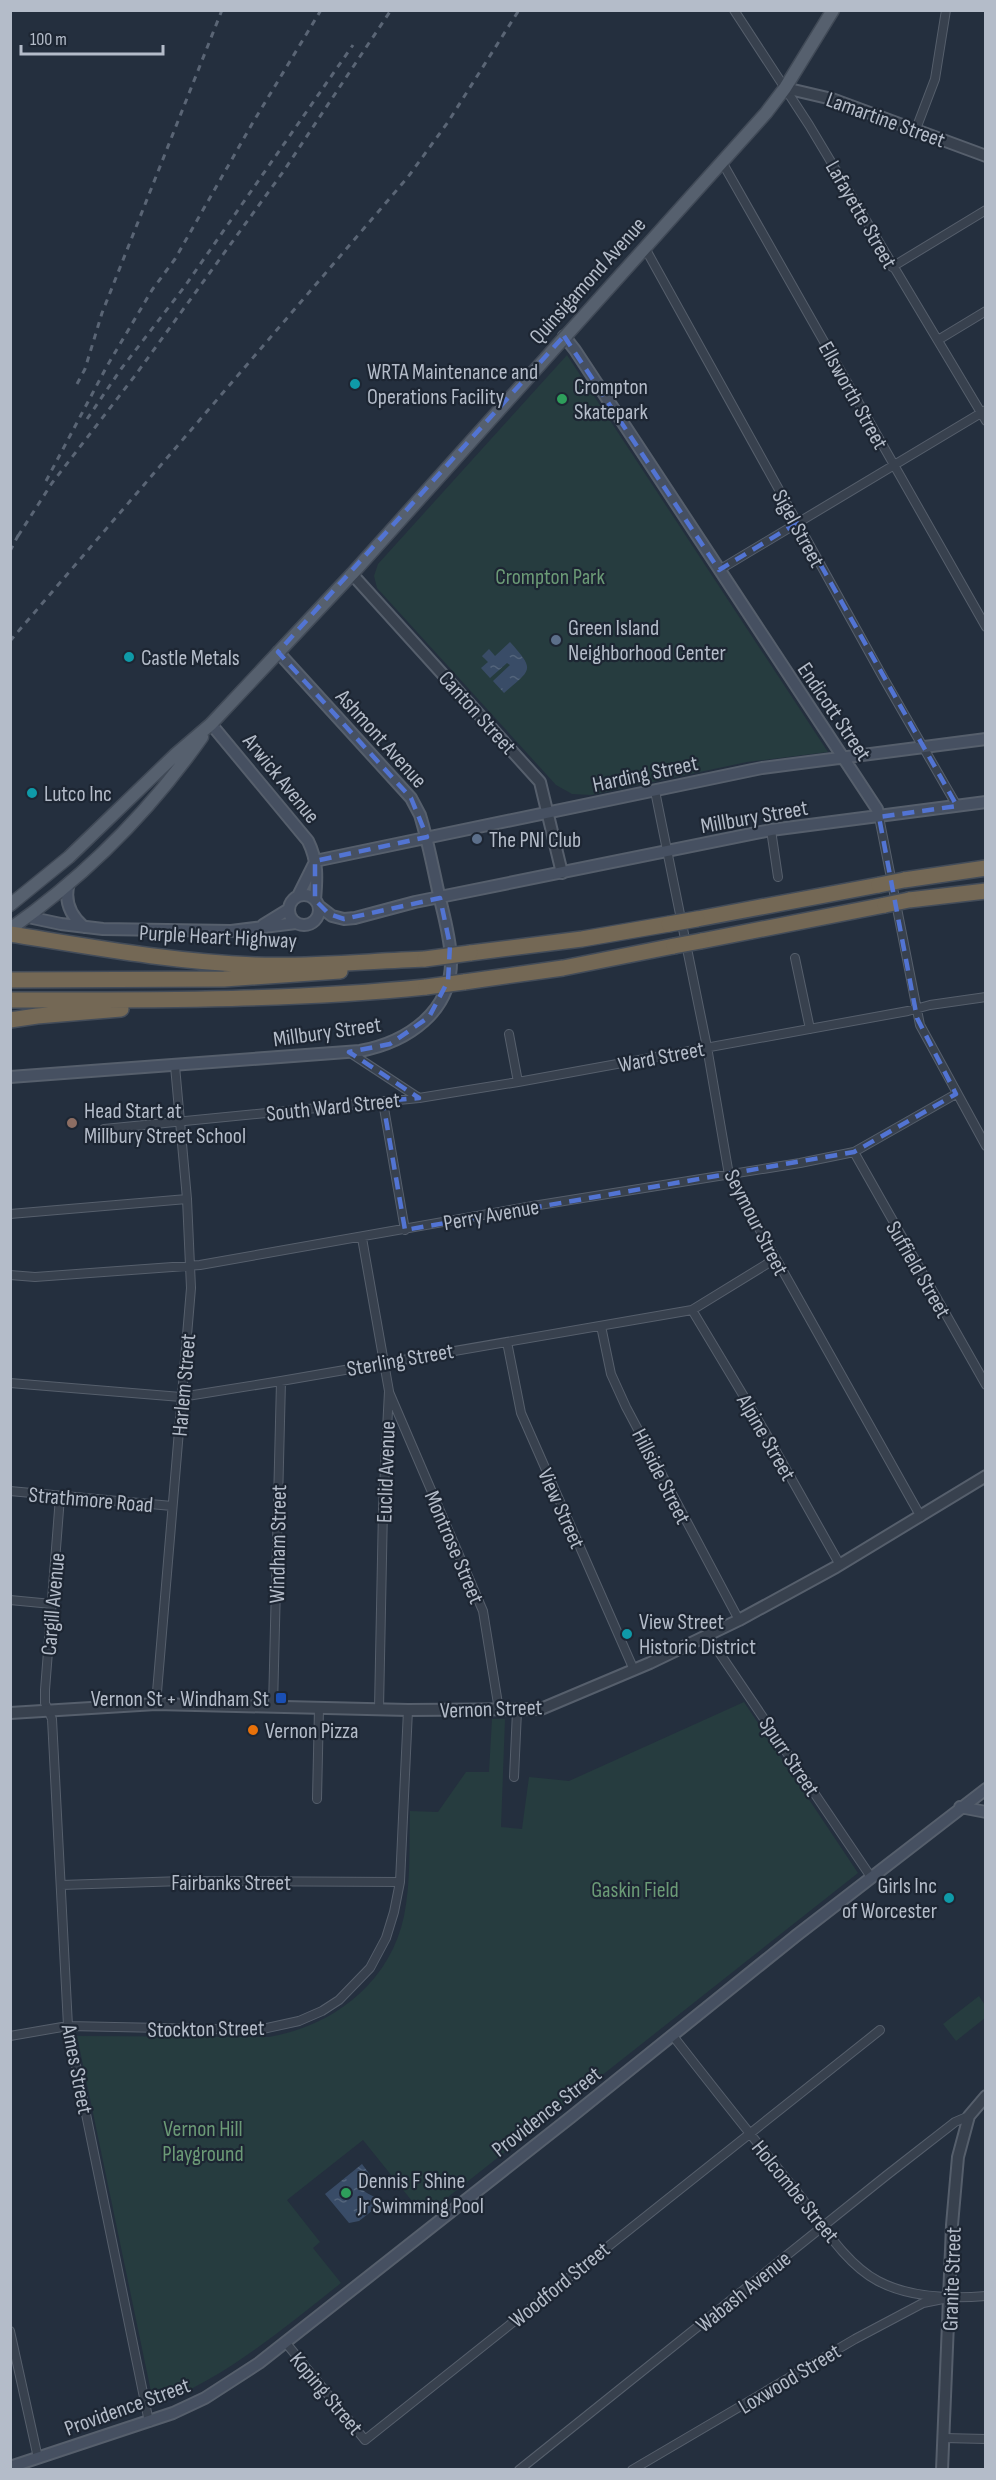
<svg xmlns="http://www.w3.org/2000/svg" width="996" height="2480" font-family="'Sofia Sans Condensed',sans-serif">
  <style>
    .green { fill: #263c3f }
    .water { fill: url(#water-ripples) }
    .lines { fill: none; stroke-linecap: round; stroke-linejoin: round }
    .minor-casing { stroke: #565f6c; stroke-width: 10 }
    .tertiary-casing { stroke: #565f6c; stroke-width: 14 }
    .secondary-casing { stroke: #565f6c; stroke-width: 14 }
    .primary-casing { stroke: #414a57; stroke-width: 15 }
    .motorway-casing { stroke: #434c59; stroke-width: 18 }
    .minor { stroke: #38414e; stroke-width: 8 }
    .tertiary { stroke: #38414e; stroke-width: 10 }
    .secondary { stroke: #465061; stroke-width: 10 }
    .primary { stroke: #56606e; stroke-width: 12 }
    .motorway { stroke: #746855; stroke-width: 15 }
    .rail { stroke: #5a6575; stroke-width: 3; stroke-dasharray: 6 6; stroke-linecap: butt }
    .motorway-bridge-casing { stroke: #434c59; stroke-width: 18; stroke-linecap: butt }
    .motorway-bridge { stroke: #746855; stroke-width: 15 }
    .marked { fill: none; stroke: #5274d3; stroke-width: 4.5; stroke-dasharray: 12 8; stroke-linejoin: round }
    .culture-dot { fill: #0f9aa8; stroke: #1d2633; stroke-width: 2 }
    .leisure-dot { fill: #2e9e5b; stroke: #1d2633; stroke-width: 2 }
    .service-dot { fill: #5c6f8a; stroke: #1d2633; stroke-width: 2 }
    .education-dot { fill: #8d6e63; stroke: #1d2633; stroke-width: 2 }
    .transit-dot { fill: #1a4fb4; stroke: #1d2633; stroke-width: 2 }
    .food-dot { fill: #e8710a; stroke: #1d2633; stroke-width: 2 }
    .labels { text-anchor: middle; stroke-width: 4.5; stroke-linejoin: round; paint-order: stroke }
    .street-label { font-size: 22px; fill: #b4bcc9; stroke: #1d2633 }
    .poi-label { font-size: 22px; fill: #b4bcc9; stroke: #1d2633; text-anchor: start }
    .park-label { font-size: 22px; fill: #6b9a76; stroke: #1d2633 }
  </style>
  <defs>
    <pattern id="water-ripples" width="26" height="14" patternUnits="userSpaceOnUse" patternTransform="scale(1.5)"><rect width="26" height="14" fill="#394c67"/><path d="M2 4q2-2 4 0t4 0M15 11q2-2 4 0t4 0" fill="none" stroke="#53647b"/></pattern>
  </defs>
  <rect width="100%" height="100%" fill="#242f3e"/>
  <path class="green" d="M 567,355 L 828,752 L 747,762 L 591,795 L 572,794 L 556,785 L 377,588 L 374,576 L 378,564 Z
    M 744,1702 L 858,1873 L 424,2216 L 363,2140 L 287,2200 L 320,2242 L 313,2248 L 341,2283 C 282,2330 225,2378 154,2406 L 77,2036 L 269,2037 C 333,2026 390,1983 404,1916 C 411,1882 409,1846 410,1811 L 438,1812 L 466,1772 L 489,1772 L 492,1719 L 505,1719 L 501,1827 L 522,1829 L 529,1777 L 569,1781 Z
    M 979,1996 L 985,2005 L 985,2018 L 956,2041 L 943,2024 Z"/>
  <path class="water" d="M 510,642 C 536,671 531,669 504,693 L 493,681 L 510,665 L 507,663 L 490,678 L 481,668 L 488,662 L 482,656 L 489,649 L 495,656 Z
    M 362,2164 L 371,2176 L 360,2187 C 366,2195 375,2195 382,2203 L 359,2221 L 349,2223 L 325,2194 Z"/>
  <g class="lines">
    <defs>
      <path id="minor" d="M 734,10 L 809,125 L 986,421
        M 916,129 L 935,79 L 946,10
        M 722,162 L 986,627
        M 645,248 L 884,679 L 957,806
        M 892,267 L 986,210
        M 938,340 L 986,311
        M 719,570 L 986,410
        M 655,791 L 707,1047 L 729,1175 L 921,1517
        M 879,817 L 920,1025 L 986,1146
        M 771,830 L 778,877
        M 795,958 L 810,1029
        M 509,1034 L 518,1082
        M 349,1052 L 419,1098
        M 384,1101 L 384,1108 L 405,1230
        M 104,1129 L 419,1098 L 518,1082 L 908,1011 L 930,1005 L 986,997
        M 854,1152 L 986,1385
        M 10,1214 L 187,1199
        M 362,1238 L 389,1391 L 383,1508 L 379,1709
        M 10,1275 L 35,1277 L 200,1265 L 533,1206 L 800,1163 L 854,1152 L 956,1094
        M 692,1310 L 764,1430 L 840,1565
        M 601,1326 L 611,1374 L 626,1407 L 739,1620
        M 507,1342 L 521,1413 L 634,1670
        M 10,1383 L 181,1397 L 281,1381 L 692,1310 L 775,1259
        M 389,1392 L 483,1611 L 499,1710
        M 10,1491 L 172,1506
        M 60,1497 L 45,1690 L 45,1703 L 52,1719 L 68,2026 L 149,2422
        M 10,1600 L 52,1604
        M 708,1636 L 871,1877
        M 156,1704 L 191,1288 L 187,1199 L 175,1066
        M 273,1707 L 281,1381
        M 514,1777 L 517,1711
        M 317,1799 L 319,1708
        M 61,1885 L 183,1881 L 400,1882
        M 10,2036 L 68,2026 L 258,2030 L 299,2021 L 322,2011 L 339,2000 L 370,1968 L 386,1938 L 394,1912 L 400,1882 L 408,1710
        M 673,2036 C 715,2090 758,2144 801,2197 C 823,2226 846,2264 878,2281 C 910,2298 950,2299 986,2296
        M 10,2331 L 38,2458
        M 286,2343 L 365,2440 L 880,2030
        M 944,2438 L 986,2439
        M 519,2470 L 887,2175 L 955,2122 L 969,2116
        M 632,2470 L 855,2339 L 923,2303 L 943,2299"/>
      <path id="tertiary" d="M 785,88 L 832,99 L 986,156
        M 352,574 L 540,782 L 562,873
        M 10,1713 L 156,1704 L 408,1710 L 541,1709 L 650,1663 L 739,1620 L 836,1567 L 986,1476
        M 942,2470 L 952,2225 L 958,2157 L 969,2116 L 986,2096"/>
      <path id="secondary" d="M 564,336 L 575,350 L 877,809 L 879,817
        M 211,724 L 308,841 C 318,861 317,878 315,900
        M 315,861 L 762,768 L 986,739
        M 69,883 C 64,900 70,915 84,927
        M289 910a15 15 0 1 1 30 0a15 15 0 1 1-30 0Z
        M 298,896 L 314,864
        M 319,906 L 332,916 L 344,919 L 355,918 L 415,902 L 771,830 L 986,802
        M 28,917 L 61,924 L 103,929 L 231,931 L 296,923
        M 263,925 L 289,909
        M 10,1077 L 360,1051 C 407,1042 453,1012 451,958 C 450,937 444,916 439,895 C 433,868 428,841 420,815 L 411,798 L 278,652
        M 960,1807 L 986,1812
        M 10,2467 L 173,2413 L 205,2398 L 259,2363 L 571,2117 L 797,1935 L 986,1789"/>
      <path id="primary" d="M 10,905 L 69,857 L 176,754 L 211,724 L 352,574 L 766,113 L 785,88 L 833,10
        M 10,929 C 84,877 150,811 202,737"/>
      <path id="motorway" d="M 904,880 L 986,868
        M 909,900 L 986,891
        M 697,919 L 879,885
        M 10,934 C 92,947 173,962 256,965 C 312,967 369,961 425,959
        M 701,941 L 885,905
        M 470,953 L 582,939 L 669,924
        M 10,980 L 224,979 L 340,971
        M 464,982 L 563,968 L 674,946
        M 10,1000 C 150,1000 288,1001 426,987
        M 10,1020 L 37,1016 L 121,1009"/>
    </defs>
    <use href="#minor" class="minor-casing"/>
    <use href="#tertiary" class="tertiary-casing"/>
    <use href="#secondary" class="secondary-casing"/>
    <use href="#primary" class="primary-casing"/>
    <use href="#motorway" class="motorway-casing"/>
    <use href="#minor" class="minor"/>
    <use href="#tertiary" class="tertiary"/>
    <use href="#secondary" class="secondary"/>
    <use href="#primary" class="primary"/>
    <use href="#motorway" class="motorway"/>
    <path class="rail" d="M 77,384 L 85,369 L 102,313 L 222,10
      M 87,419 L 121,369 L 185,286 L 353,45
      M 46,481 L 107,366 L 152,290 L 175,259 L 252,124 L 321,10
      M 18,536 L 52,483 L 134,377 L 283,172 L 391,10
      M 10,551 L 21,530
      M 10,641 L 408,177 L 448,122 L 519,10"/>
    <defs>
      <path id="motorway-bridge" d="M 879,885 L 904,880
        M 885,905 L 909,900
        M 669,924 L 697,919
        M 674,946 L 701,941
        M 425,959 L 470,953
        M 426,987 L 464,982"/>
    </defs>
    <use href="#motorway-bridge" class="motorway-bridge-casing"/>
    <use href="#motorway-bridge" class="motorway-bridge"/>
  </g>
  <path class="marked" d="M 564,336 L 719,570 L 797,523 L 957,806 L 879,817 L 917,1018 L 956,1094 L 854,1152 L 405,1230 L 384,1108 L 384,1101 L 419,1098 L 349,1052 L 390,1044 L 429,1017 L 448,981 L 450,945 L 440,898 L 344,919 L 329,914 L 315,900 L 315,861 L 427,837 L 411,798 L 278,652 Z"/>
  <g class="culture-dot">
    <circle cx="355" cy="384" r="6"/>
    <circle cx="129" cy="657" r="6"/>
    <circle cx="32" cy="793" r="6"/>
    <circle cx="627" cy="1634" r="6"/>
    <circle cx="949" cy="1898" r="6"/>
  </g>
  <g class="leisure-dot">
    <circle cx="562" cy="399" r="6"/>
    <circle cx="346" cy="2193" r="6"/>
  </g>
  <g class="service-dot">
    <circle cx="556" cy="640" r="6"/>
    <circle cx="477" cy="839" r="6"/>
  </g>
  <circle class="education-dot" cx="72" cy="1123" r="6"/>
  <rect class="transit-dot" x="275" y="1692" width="12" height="12" rx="3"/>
  <circle class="food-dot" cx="253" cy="1730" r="6"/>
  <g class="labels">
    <g class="street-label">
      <text transform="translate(886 119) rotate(20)" y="8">Lamartine Street</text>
      <text transform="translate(862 214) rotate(60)" y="8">Lafayette Street</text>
      <text transform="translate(587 280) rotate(-48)" y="8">Quinsigamond Avenue</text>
      <text transform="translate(854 395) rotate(61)" y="8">Ellsworth Street</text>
      <text transform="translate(799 528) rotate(61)" y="8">Sigel Street</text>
      <text transform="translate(835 711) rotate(56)" y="8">Endicott Street</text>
      <text transform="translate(478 712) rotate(48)" y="8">Canton Street</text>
      <text transform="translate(382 738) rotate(48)" y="8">Ashmont Avenue</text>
      <text transform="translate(645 773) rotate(-12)" y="8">Harding Street</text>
      <text transform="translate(282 778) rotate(51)" y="8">Arwick Avenue</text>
      <text transform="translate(754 816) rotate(-10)" y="8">Millbury Street</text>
      <text transform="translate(218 936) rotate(3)" y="8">Purple Heart Highway</text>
      <text transform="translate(327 1031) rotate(-8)" y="8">Millbury Street</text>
      <text transform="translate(661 1056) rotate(-11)" y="8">Ward Street</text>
      <text transform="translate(333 1106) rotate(-6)" y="8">South Ward Street</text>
      <text transform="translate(491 1214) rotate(-10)" y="8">Perry Avenue</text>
      <text transform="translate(757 1222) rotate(63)" y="8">Seymour Street</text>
      <text transform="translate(919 1269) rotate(60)" y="8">Suffield Street</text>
      <text transform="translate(400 1359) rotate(-10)" y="8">Sterling Street</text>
      <text transform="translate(183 1385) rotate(-85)" y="8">Harlem Street</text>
      <text transform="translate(767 1437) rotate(60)" y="8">Alpine Street</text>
      <text transform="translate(385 1472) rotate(-88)" y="8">Euclid Avenue</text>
      <text transform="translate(662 1476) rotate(63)" y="8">Hillside Street</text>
      <text transform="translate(91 1499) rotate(5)" y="8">Strathmore Road</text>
      <text transform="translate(562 1508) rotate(66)" y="8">View Street</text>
      <text transform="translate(277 1544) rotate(-89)" y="8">Windham Street</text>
      <text transform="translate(455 1547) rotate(67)" y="8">Montrose Street</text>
      <text transform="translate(52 1604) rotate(-85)" y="8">Cargill Avenue</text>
      <text transform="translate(491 1708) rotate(-2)" y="8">Vernon Street</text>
      <text transform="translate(790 1756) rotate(56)" y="8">Spurr Street</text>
      <text x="231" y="1890">Fairbanks Street</text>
      <text transform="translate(206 2028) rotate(-1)" y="8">Stockton Street</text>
      <text transform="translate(78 2069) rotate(79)" y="8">Ames Street</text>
      <text transform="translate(546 2111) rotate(-38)" y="8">Providence Street</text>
      <text transform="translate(796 2191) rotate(51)" y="8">Holcombe Street</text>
      <text transform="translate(951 2279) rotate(-88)" y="8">Granite Street</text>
      <text transform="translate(559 2284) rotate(-39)" y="8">Woodford Street</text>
      <text transform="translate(743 2291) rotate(-39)" y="8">Wabash Avenue</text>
      <text transform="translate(789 2378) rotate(-31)" y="8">Loxwood Street</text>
      <text transform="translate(327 2393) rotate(50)" y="8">Koping Street</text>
      <text transform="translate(127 2406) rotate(-20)" y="8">Providence Street</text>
    </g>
    <g class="poi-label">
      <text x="367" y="379">WRTA Maintenance and<tspan x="367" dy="25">Operations Facility</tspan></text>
      <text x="574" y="394">Crompton<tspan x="574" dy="25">Skatepark</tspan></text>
      <text x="568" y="635">Green Island<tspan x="568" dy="25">Neighborhood Center</tspan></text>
      <text x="141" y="665">Castle Metals</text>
      <text x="44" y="801">Lutco Inc</text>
      <text x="489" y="847">The PNI Club</text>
      <text x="84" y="1118">Head Start at<tspan x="84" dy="25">Millbury Street School</tspan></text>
      <text x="639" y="1629">View Street<tspan x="639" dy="25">Historic District</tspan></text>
      <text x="269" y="1706" text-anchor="end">Vernon St + Windham St</text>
      <text x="265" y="1738">Vernon Pizza</text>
      <text x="937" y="1893" text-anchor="end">Girls Inc<tspan x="937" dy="25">of Worcester</tspan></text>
      <text x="358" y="2188">Dennis F Shine<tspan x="358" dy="25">Jr Swimming Pool</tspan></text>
    </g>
    <g class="park-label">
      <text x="550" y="584">Crompton Park</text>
      <text x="635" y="1897">Gaskin Field</text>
      <text x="203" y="2136">Vernon Hill<tspan x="203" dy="25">Playground</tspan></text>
    </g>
  </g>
  <rect width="996" height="2480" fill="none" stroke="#b4bcc9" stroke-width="24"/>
  <path d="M21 45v9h142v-9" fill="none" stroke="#b4bcc9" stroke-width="3"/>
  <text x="30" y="45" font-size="18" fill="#b4bcc9" stroke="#1d2633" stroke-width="4.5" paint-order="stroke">100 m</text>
</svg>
